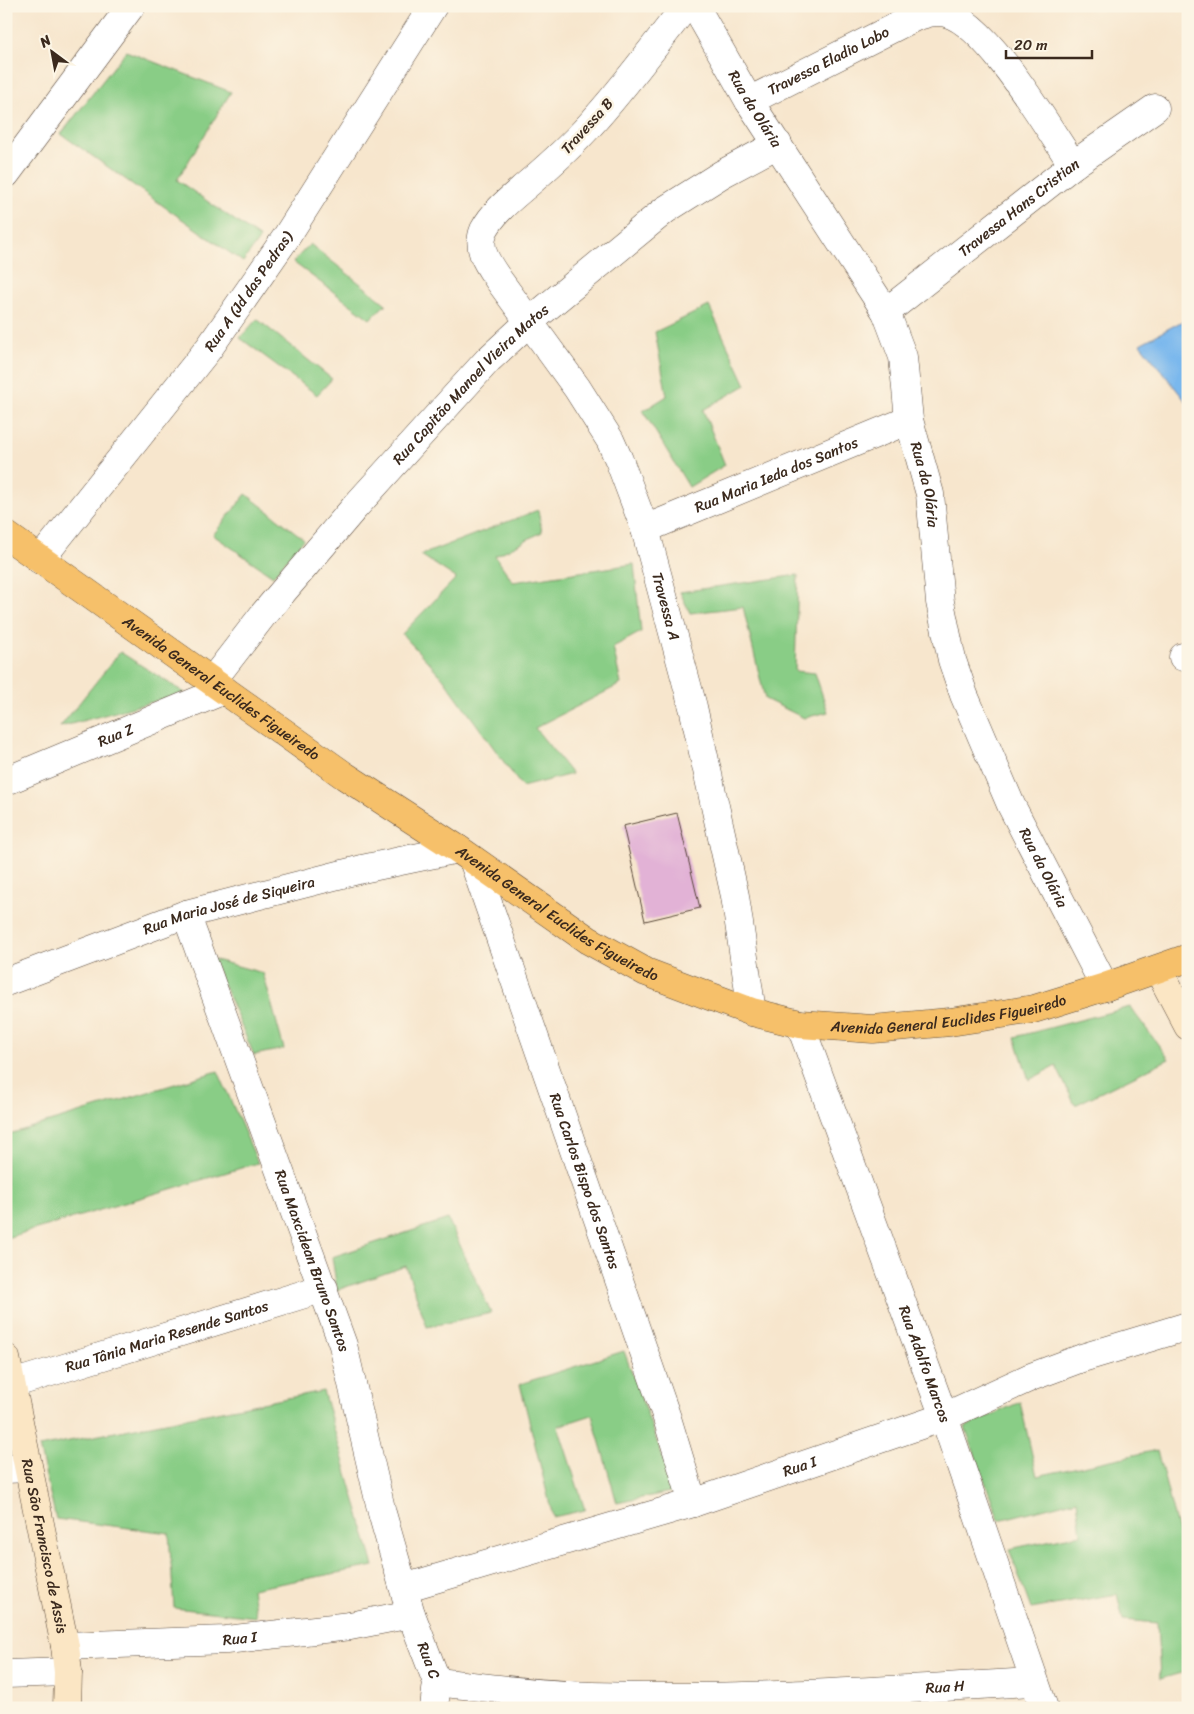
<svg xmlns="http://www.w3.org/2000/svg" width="1194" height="1714" font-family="Sriracha,sans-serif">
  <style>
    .green { fill: #89cd86; stroke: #627c52 }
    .water { fill: #7ab8ed; stroke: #5a7186 }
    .building { fill: #e2b2d6 }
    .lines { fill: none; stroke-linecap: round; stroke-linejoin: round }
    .street-casing { stroke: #574638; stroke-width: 29 }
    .secondary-casing { stroke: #574638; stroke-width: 29 }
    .primary-casing { stroke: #574638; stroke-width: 29 }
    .street { stroke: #fff; stroke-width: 28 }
    .secondary { stroke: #fbe6c4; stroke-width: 28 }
    .primary { stroke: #f6c06b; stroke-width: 28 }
    .labels { text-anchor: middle; stroke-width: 5; stroke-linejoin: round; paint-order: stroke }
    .street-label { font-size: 15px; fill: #3b2a1e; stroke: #fcf5e5 }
  </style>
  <rect width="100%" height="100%" fill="#fcf5e5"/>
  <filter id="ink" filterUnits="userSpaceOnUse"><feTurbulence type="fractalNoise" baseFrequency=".02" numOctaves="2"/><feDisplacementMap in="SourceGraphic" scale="10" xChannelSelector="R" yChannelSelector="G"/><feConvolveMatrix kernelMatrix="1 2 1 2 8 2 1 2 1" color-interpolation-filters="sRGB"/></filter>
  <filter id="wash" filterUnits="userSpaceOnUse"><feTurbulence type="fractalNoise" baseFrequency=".0096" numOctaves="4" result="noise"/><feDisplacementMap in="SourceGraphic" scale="20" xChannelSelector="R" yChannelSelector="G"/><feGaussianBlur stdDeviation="1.12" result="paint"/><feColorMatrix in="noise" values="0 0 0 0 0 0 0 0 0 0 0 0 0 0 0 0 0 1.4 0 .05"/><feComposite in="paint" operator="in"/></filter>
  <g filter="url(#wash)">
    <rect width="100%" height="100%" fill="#f7e6cd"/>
    <path class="green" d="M 126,51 L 231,92 L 177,180 L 260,238 L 243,262 L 61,134 Z
      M 310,244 L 386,304 L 370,319 L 293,262 Z
      M 709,306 L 746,385 L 703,410 L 725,465 L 689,487 L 643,411 L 667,396 L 655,332 Z
      M 257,319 L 332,379 L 317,395 L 240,338 Z
      M 246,494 L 304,539 L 273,576 L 213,535 Z
      M 538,510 L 542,532 L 495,556 L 513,582 L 634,564 L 641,632 L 613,647 L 621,684 L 535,728 L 572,774 L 522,787 L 443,678 L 402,634 L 456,578 L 421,555 Z
      M 798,575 L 795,671 L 815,673 L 828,712 L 804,718 L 765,699 L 743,607 L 690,613 L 680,592 Z
      M 120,652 L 185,693 L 60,727 Z
      M 212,959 L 263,973 L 284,1049 L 254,1055 Z
      M 1130,1007 L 1169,1059 L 1075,1105 L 1056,1066 L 1029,1080 L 1015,1037 Z
      M 218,1071 L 258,1163 L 6,1238 L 6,1135 Z
      M 448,1219 L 491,1313 L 427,1327 L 406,1266 L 337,1290 L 332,1257 Z
      M 624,1351 L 675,1491 L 617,1503 L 592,1415 L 558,1426 L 585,1510 L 553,1517 L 520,1384 Z
      M 323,1391 L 374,1566 L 252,1589 L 256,1617 L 174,1608 L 169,1533 L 56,1519 L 39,1447 Z
      M 1020,1402 L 1037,1476 L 1157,1450 L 1182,1547 L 1188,1547 L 1188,1671 L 1160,1679 L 1157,1623 L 1123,1620 L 1117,1594 L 1031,1609 L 1009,1549 L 1081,1534 L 1077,1500 L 999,1520 L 965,1427 Z"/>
    <path class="water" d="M 1188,318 L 1188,404 L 1140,344 Z"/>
    <g id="blocks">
      <path class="building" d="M 677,813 L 700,908 L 645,921 L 623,826 Z"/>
    </g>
  </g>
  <g filter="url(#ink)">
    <use href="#blocks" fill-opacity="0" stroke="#574638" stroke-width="1"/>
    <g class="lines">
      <defs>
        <g id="street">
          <path id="s1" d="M 686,6 C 654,46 624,88 590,125 C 571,146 550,165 529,183 C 513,197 494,211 484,230 C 476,249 488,264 498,279 L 577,388 L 610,440 L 619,460 L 645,529 L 693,707 L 735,896 L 752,1012"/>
          <path id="s2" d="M 695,6 L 749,101 L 886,312 L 903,357 L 909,420 L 930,494 L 940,602 L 952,660 L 964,695 L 1011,805 L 1105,987"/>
          <path id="s3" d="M 749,101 L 913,18 C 924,14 934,10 946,13 C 988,24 1048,128 1073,165"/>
          <path d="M 6,174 L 131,6"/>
          <path id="s4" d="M 886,312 L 1073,165 L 1155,108"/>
          <path id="s5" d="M 645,529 L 909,420"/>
          <path id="s6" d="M 40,560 L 209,348 L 285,239 L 433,6"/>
          <path d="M 1183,657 L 1188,656"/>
          <path id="s7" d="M 212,681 L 263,615 L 355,507 L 488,360 L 529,322 L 665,210 L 722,174 L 778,144"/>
          <path id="s8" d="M 6,781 L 224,690"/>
          <path id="s9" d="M 473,860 L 667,1418 L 693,1503"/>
          <path id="s10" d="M 186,914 L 343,1345 L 382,1513 L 411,1614 L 437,1682 L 434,1708"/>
          <path id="s11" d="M 6,982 L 186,914 L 362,869 L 458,849"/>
          <path id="s12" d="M 800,1024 L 944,1417 L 1044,1708"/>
          <path id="s13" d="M 12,1384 L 324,1288"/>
          <path d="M 6,1469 L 28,1468"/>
          <path id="s14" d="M 404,1588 L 693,1503 L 944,1417 L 1031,1377 L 1082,1358 L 1188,1326"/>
          <path id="s15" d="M 65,1646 L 226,1640 L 350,1626 L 411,1614"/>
          <path d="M 6,1674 L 68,1672"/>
          <path id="s16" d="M 437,1682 C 481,1687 524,1693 569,1695 C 724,1702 879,1690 1034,1682"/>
        </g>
        <g id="secondary">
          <path d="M 1158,969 L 1188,1026"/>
          <path id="s17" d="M 6,1358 L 65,1646 L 68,1672 L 67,1708"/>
        </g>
        <g id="primary">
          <path id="s18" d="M 6,535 L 345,776 L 458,849 L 588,940 L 646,972 L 752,1012 L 800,1024 L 873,1029 L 950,1022 L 1034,1009 L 1105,987 L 1188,958"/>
        </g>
      </defs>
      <use href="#street" class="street-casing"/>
      <use href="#secondary" class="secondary-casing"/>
      <use href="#primary" class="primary-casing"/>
      <use href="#street" class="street"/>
      <use href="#secondary" class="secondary"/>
      <use href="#primary" class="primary"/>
    </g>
  </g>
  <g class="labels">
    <g class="street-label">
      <text dy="5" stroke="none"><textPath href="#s3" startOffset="89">Travessa Eladio Lobo</textPath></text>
      <text dy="5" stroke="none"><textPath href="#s2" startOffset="119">Rua da Olária</textPath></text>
      <text transform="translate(587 126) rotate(-48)" y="5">Travessa B</text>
      <text dy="5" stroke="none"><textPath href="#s4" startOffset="169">Travessa Hans Cristian</textPath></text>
      <text dy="5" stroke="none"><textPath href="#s6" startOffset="340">Rua A (Jd das Pedras)</textPath></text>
      <text dy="5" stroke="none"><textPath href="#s7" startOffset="394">Rua Capitão Manoel Vieira Matos</textPath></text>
      <text dy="5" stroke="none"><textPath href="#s5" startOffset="142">Rua Maria Ieda dos Santos</textPath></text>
      <text dy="5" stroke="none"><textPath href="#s2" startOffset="539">Rua da Olária</textPath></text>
      <text dy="5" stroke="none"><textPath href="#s1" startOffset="728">Travessa A</textPath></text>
      <text dy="5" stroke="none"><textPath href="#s18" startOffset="264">Avenida General Euclides Figueiredo</textPath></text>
      <text dy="5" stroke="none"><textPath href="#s8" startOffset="119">Rua Z</textPath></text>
      <text dy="5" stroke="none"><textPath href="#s2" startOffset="944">Rua da Olária</textPath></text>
      <text dy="5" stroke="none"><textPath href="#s11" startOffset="236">Rua Maria José de Siqueira</textPath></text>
      <text dy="5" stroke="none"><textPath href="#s18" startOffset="669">Avenida General Euclides Figueiredo</textPath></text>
      <text dy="5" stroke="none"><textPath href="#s18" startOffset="1088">Avenida General Euclides Figueiredo</textPath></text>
      <text dy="5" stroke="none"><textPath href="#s9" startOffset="340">Rua Carlos Bispo dos Santos</textPath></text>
      <text dy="5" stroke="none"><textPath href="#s10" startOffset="369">Rua Maxcidean Bruno Santos</textPath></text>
      <text dy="5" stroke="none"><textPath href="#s13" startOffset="162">Rua Tânia Maria Resende Santos</textPath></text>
      <text dy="5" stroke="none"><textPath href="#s12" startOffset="362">Rua Adolfo Marcos</textPath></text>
      <text dy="5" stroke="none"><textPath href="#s14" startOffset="414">Rua I</textPath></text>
      <text dy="5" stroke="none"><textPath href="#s17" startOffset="192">Rua São Francisco de Assis</textPath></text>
      <text dy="5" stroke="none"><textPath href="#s15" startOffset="175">Rua I</textPath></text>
      <text dy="5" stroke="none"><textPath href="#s10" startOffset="786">Rua C</textPath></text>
      <text dy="5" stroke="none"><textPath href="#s16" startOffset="509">Rua H</textPath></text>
    </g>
  </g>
  <rect width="1194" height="1714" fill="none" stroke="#fcf5e5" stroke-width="25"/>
  <g transform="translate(52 52) rotate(328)" stroke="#fcf5e5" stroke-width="4" paint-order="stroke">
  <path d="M0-4L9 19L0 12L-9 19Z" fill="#3b2a1e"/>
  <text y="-8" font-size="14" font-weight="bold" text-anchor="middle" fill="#3b2a1e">N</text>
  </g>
  <path d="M1006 50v8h86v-8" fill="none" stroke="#3b2a1e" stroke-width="2.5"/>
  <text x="1014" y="50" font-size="15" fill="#3b2a1e" stroke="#fcf5e5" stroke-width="4" paint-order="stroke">20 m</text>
</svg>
